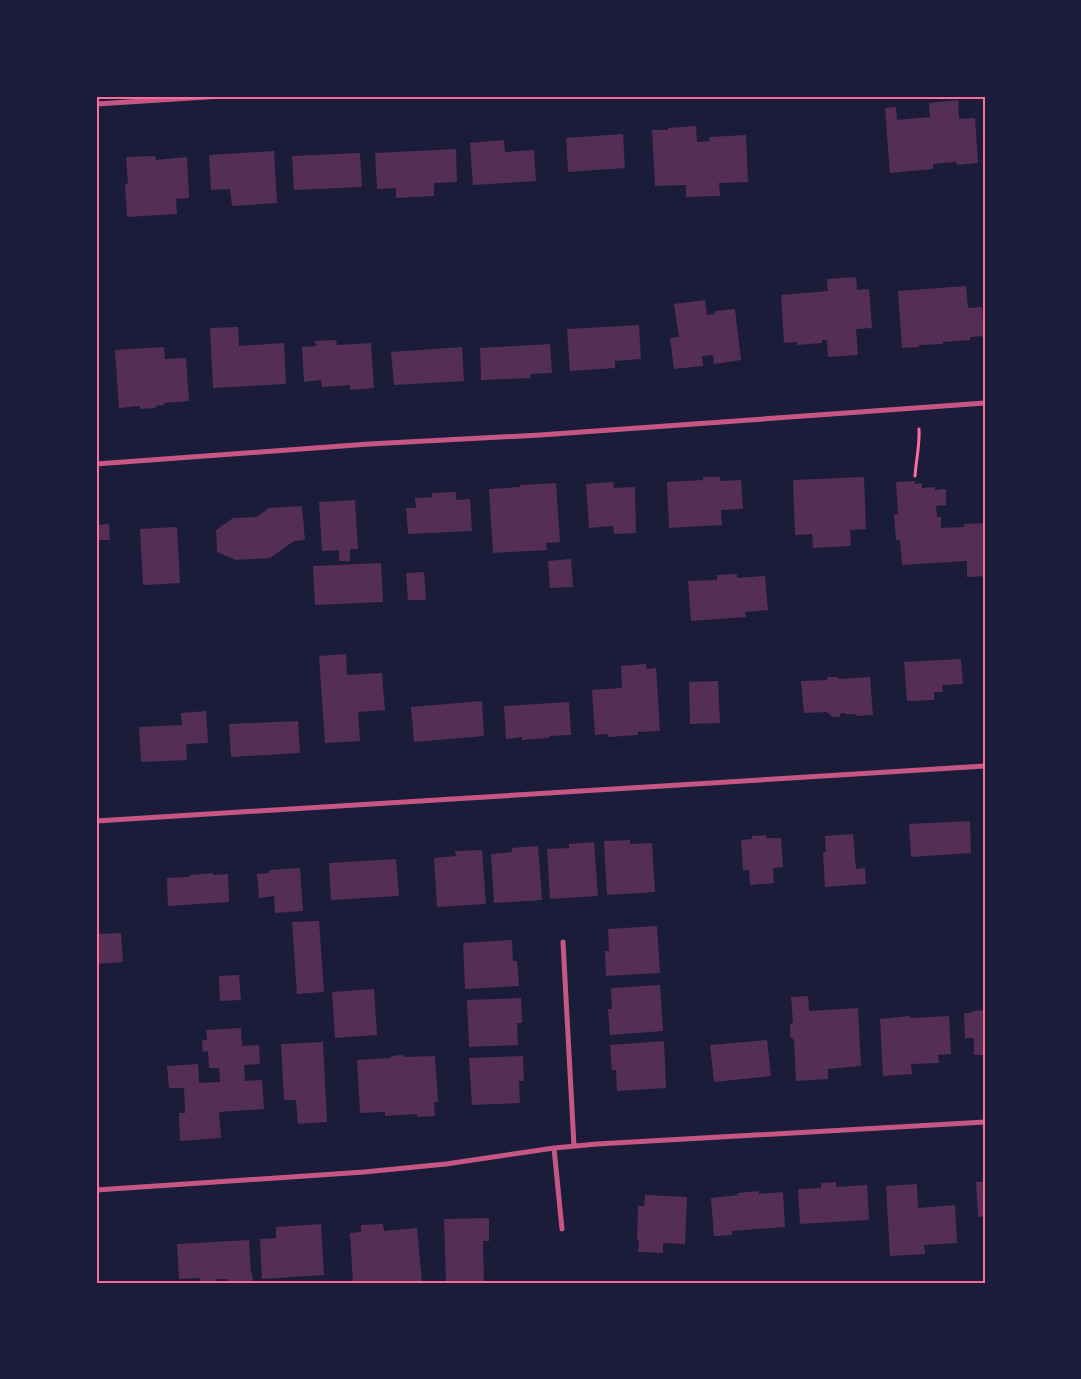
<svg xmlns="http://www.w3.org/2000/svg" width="1081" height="1379" font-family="Jost,sans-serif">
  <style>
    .building { fill: #542f53 }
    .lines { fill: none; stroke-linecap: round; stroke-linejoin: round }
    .path { stroke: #ff6b9d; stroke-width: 3 }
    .minor { stroke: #c65784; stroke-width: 5 }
    .neatline { fill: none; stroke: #ff6b9d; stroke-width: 2 }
  </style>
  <rect width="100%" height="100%" fill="#1b1b3a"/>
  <path class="building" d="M 958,100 L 959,119 L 975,118 L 978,163 L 957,165 L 956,162 L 933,164 L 933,169 L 890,173 L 885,108 L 896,107 L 897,120 L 930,117 L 929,103 Z
    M 696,126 L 697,142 L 710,141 L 709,137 L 746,135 L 748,182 L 719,183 L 720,196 L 686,197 L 686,185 L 655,186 L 652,130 L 668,130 L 668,128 Z
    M 623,134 L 625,168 L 568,172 L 566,138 Z
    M 504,140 L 505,152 L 534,150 L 536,181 L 473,185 L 470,143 Z
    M 456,149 L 457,182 L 434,183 L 434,196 L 396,198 L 396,188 L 377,189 L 375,153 Z
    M 274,151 L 277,203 L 232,206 L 230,189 L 211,190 L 209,155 Z
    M 360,153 L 362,187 L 294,190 L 292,156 Z
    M 155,156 L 156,160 L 187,157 L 189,198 L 176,199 L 177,214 L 127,217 L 125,184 L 128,184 L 126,157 Z
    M 856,277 L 857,290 L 869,289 L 872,328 L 856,329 L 858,355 L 828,357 L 827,340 L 822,340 L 822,343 L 797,345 L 797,342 L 784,343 L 781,295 L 828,291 L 827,279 Z
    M 966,286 L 968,308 L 982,307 L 984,336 L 970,337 L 970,340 L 943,342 L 943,344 L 919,345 L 919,347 L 902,348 L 898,291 Z
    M 705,300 L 707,315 L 715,314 L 715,311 L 735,309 L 741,360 L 714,364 L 713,355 L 702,356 L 703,366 L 674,369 L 670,338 L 679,337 L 674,304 Z
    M 639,325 L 641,359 L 615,361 L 615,368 L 570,371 L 567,329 Z
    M 238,327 L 239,346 L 284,343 L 286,384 L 213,388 L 210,328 Z
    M 336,340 L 337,345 L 371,343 L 374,388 L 350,390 L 350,385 L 322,387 L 321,380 L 304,382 L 302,347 L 316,346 L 315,341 Z
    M 550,344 L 552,373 L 530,374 L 531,378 L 481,380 L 480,348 Z
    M 164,347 L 165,359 L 186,358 L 189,401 L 164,403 L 164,405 L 155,406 L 156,408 L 140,409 L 140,406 L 119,408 L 115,350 Z
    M 462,347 L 464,381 L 394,385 L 391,352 Z
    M 703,477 L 720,477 L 720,481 L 741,480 L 743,509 L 721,510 L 722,525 L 669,528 L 667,482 L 703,480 Z
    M 864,477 L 866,529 L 850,530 L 851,546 L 813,548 L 812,534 L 795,535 L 793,480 Z
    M 915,481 L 915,484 L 922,483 L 922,488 L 935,487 L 935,490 L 946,489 L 946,505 L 936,506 L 937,517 L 941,517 L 941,528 L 964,527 L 964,524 L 985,523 L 985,576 L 967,577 L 967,561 L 902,565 L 900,540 L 896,540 L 894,515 L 898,514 L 896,482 Z
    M 613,482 L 614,488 L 635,487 L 636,533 L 614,534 L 613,526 L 589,528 L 586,484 Z
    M 556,483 L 560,542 L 546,543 L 547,550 L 493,553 L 489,489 L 520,487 L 520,485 Z
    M 456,492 L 456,500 L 470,499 L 472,531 L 408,534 L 406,508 L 416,508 L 415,498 L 432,497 L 432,493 Z
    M 355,500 L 358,549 L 350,549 L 350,561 L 339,561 L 339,550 L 322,551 L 319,502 Z
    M 302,506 L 305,540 L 294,541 L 270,558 L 236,560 L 217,552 L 216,530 L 233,518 L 256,517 L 269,508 Z
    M 109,524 L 110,540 L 96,540 L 96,525 Z
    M 177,527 L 180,583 L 143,585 L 140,529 Z
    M 571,559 L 573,587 L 550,588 L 548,561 Z
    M 381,563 L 383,602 L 315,605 L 313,566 Z
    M 424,572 L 426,600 L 408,600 L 406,573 Z
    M 737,574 L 737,578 L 765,576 L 768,610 L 745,612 L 746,617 L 691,621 L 688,581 L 717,580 L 717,575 Z
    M 346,654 L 347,675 L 382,673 L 385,710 L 358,712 L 360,741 L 325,743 L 319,656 Z
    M 961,659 L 963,684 L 942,685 L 943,692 L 934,692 L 934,700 L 907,701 L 904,662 Z
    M 646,664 L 647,669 L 656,668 L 660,731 L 638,732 L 638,735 L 608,737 L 608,734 L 595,735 L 592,690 L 622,688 L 621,666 Z
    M 828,677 L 837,677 L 840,679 L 870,677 L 873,715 L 856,716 L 855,714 L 845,714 L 845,713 L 841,713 L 839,717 L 832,717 L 829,713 L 827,714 L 827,712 L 804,713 L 801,681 L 827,680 Z
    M 718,681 L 720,723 L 690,724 L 689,682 Z
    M 482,701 L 484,736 L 414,742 L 411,707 Z
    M 569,702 L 571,735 L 549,736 L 549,738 L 522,740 L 522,737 L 506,739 L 504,706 Z
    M 206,711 L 208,743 L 186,744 L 187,760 L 141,762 L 139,727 L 182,725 L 181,713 Z
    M 298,721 L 300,753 L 231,757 L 229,724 Z
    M 970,821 L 971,853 L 911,857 L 909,824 Z
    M 853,834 L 856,869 L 865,868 L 866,884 L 825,887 L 823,852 L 826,852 L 825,836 Z
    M 766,835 L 766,838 L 781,838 L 783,867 L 773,868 L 774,883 L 750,885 L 749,870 L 743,870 L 741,840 L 752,839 L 752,836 Z
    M 630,840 L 630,844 L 652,843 L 655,892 L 607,895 L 604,841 Z
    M 594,842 L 598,896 L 550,899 L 547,849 L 569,848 L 569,844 Z
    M 538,846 L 542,900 L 494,903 L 491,854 L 512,852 L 512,848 Z
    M 482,850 L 486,904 L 437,907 L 434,858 L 456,856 L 455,851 Z
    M 396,859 L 399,896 L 331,900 L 329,863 Z
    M 300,868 L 303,911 L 275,913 L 274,896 L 259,898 L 257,874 L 269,873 L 269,870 Z
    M 213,873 L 213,875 L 228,874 L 229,902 L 168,906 L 167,878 L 190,877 L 190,875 Z
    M 319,921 L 324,992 L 297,994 L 292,922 Z
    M 657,926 L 660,973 L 606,976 L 605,951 L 609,951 L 608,929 Z
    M 121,933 L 123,962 L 96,964 L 96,934 Z
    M 512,940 L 513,961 L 517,961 L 519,986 L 465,989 L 463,943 Z
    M 239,975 L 241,1000 L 220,1001 L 219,976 Z
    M 660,985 L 663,1031 L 610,1035 L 608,1009 L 612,1009 L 611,988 Z
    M 374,989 L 377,1035 L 335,1038 L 332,992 Z
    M 808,996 L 809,1011 L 858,1008 L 861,1066 L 828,1069 L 828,1079 L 796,1081 L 794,1040 L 790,1037 L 790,1025 L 793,1022 L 791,997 Z
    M 521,998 L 522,1023 L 517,1023 L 518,1045 L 469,1047 L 467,1000 Z
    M 985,1010 L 985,1055 L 974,1055 L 974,1038 L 965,1038 L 964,1013 L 972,1013 L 972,1011 Z
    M 910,1016 L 910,1018 L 949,1016 L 951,1054 L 938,1055 L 939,1063 L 911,1064 L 912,1074 L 883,1076 L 880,1019 Z
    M 241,1028 L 242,1046 L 259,1045 L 260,1064 L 244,1065 L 245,1081 L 262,1080 L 264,1109 L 219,1112 L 221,1138 L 180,1141 L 179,1113 L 185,1113 L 184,1088 L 169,1088 L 167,1066 L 198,1064 L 199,1083 L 220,1082 L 219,1068 L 209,1068 L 208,1051 L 203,1052 L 202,1040 L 207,1040 L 206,1030 Z
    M 767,1040 L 771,1076 L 714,1082 L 710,1045 Z
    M 664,1041 L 666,1088 L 617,1091 L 616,1070 L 612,1070 L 610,1045 Z
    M 323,1042 L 327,1122 L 298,1124 L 296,1100 L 284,1100 L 281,1044 Z
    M 402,1055 L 405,1057 L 435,1056 L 438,1102 L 434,1102 L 435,1116 L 417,1117 L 417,1114 L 385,1116 L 385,1112 L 360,1113 L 357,1060 L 390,1058 L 392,1056 Z
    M 523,1056 L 524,1081 L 519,1081 L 520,1103 L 472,1105 L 469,1058 Z
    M 836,1182 L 836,1187 L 867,1185 L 869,1220 L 800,1224 L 798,1189 L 821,1188 L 821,1183 Z
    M 976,1182 L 985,1182 L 985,1216 L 978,1217 Z
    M 917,1184 L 918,1208 L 955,1205 L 957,1243 L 924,1245 L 925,1254 L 890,1256 L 886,1186 Z
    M 759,1191 L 759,1194 L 783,1192 L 785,1227 L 732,1231 L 732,1235 L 714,1236 L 711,1198 L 738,1195 L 737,1193 Z
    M 645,1195 L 687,1197 L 685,1244 L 663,1243 L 663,1253 L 638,1252 L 639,1240 L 637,1240 L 638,1206 L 644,1206 Z
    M 489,1218 L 489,1241 L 483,1241 L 484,1283 L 446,1283 L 444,1219 Z
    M 321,1224 L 324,1275 L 262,1279 L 260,1239 L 276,1238 L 276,1227 Z
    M 383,1224 L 384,1231 L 417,1228 L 422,1282 L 353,1283 L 350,1233 L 361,1232 L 361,1225 Z
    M 249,1240 L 251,1273 L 252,1272 L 253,1283 L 228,1283 L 227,1279 L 216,1279 L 216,1283 L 200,1283 L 200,1278 L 179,1279 L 177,1244 Z"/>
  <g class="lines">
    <path class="path" d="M 915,476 C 916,460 920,445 919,429"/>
    <path class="minor" d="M 96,104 L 223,96
      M 96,464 L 369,444 L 540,435 L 985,403
      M 96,821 L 985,766
      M 563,942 L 574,1146
      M 554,1148 L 562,1229
      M 96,1190 L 364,1172 L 446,1164 L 554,1148 L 597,1144 L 985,1122"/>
  </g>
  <rect width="1081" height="1379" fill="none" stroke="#1b1b3a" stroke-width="195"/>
  <rect x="98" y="98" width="886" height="1184" class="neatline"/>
</svg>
